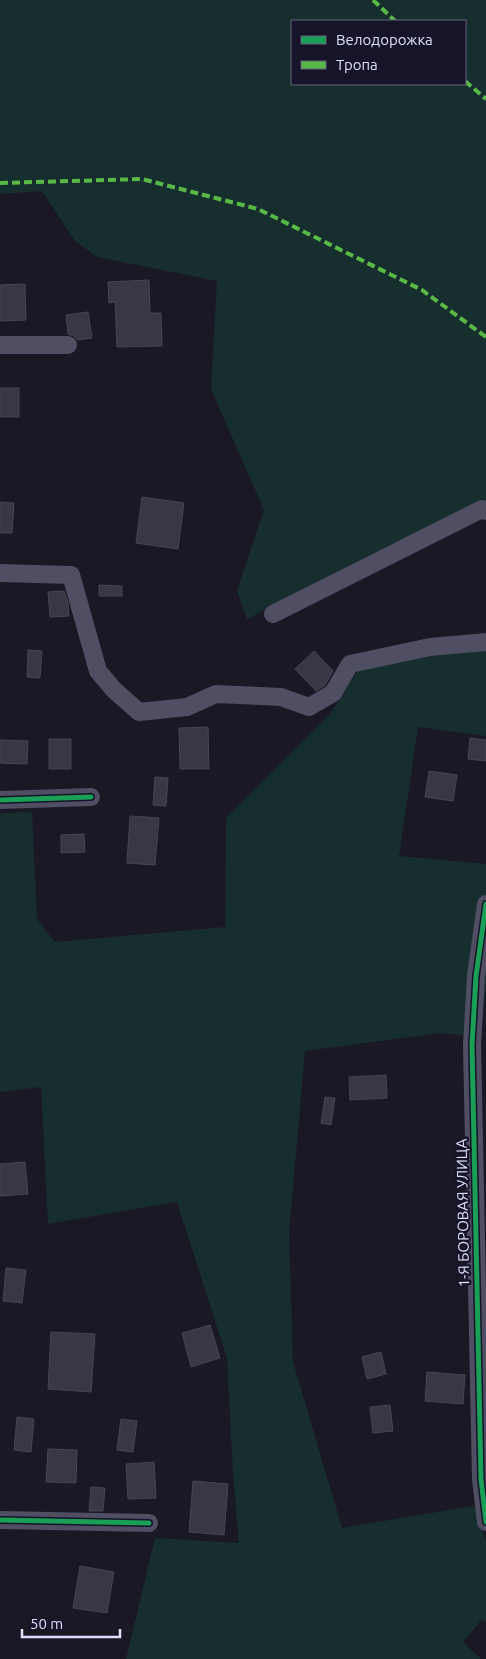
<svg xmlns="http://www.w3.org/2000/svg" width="486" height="1659" font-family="Ubuntu,sans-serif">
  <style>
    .green { fill: #172e2e; fill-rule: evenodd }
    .building { fill: #393745; stroke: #474555 }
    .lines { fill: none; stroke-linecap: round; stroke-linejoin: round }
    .minor { stroke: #4f4e63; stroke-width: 18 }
    .quiet { stroke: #58b947; stroke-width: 4; stroke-dasharray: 8 4; stroke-linecap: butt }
    .cycleway-casing { stroke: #161428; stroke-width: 8 }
    .cycleway { stroke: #1a9f57; stroke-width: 5 }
    .labels { text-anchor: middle; stroke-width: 4.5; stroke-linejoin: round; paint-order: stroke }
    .street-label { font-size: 15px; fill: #e0dffb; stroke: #161428 }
  </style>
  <rect width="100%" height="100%" fill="#1a1824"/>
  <path class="green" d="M 0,0 L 486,0 L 486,501 L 247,619 L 237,591 L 264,510 L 211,389 L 217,281 L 97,257 L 75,241 L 42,191 L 0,194 ZM 292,21 L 465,21 L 465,84 L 292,84 Z
    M 486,647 L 486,736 L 418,727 L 399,856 L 486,864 L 486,984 L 481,1033 L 467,1036 L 441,1033 L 305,1051 L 289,1233 L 293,1362 L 342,1528 L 474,1506 L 486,1541 L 486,1622 L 482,1619 L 463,1642 L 481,1659 L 126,1659 L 155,1538 L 239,1543 L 233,1475 L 227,1358 L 177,1202 L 48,1224 L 41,1087 L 0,1092 L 0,813 L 32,812 L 37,919 L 55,942 L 225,927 L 226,818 L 330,714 L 359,668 Z"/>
  <path class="building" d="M 149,280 L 150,313 L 161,313 L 162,346 L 117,347 L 115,302 L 109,303 L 108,282 Z
    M 25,284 L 26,320 L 0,321 L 0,285 Z
    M 88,312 L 92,338 L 77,340 L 74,336 L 68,334 L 66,315 Z
    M 0,388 L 19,388 L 19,417 L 0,417 Z
    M 142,497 L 184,503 L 178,549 L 136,543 Z
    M 0,502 L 14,503 L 12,533 L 0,533 Z
    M 99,585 L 122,586 L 122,596 L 99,596 Z
    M 64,591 L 68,602 L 69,616 L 50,617 L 48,592 Z
    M 28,650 L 42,651 L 40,678 L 27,677 Z
    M 314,651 L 333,671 L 325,685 L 316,691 L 295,669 Z
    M 208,727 L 209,769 L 180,769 L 179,728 Z
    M 470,738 L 486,740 L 486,761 L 468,759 Z
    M 49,739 L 71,739 L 71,769 L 49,769 Z
    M 0,740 L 28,741 L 27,764 L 0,763 Z
    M 429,771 L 457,775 L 453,801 L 425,797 Z
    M 155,777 L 168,778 L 166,806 L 153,805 Z
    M 130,816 L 159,818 L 155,865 L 127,863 Z
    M 84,834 L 85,852 L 61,853 L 61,835 Z
    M 386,1075 L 387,1098 L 350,1100 L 349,1077 Z
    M 325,1097 L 335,1098 L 331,1125 L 321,1123 Z
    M 25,1162 L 28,1194 L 0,1196 L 0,1164 Z
    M 6,1268 L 26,1270 L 22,1303 L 3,1301 Z
    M 210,1325 L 220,1358 L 191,1367 L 182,1333 Z
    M 51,1332 L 95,1334 L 91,1392 L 48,1389 Z
    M 381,1352 L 386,1374 L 367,1379 L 362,1357 Z
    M 427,1372 L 465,1375 L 463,1404 L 425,1401 Z
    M 390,1405 L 393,1431 L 373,1433 L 370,1407 Z
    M 17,1417 L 34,1419 L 31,1452 L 14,1450 Z
    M 121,1419 L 137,1421 L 133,1452 L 117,1450 Z
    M 48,1449 L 77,1450 L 76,1483 L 46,1482 Z
    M 154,1462 L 156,1498 L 128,1499 L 126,1464 Z
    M 193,1481 L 228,1484 L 224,1535 L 189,1532 Z
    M 91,1487 L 105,1488 L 103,1511 L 89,1511 Z
    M 80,1566 L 114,1572 L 107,1613 L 73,1608 Z"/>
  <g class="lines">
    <path class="minor" d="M 0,345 L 68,345
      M 0,573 L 71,575 L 98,671 L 114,690 L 139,712 L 187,707 L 216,694 L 281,697 L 309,707 L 333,693 L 350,664 L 430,647 L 486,642
      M 273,614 L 482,509 L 486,511
      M 0,800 L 91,797
      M 486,904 L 476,976 L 472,1045 L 481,1479 L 486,1522
      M 0,1520 L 149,1523"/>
    <path class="quiet" d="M 373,0 L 395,21
      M 465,81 L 486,99
      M 0,183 L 142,179 L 258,209 L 422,290 L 486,337"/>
    <defs>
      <path id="cycleway" d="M 0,800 L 91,797
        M 486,904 L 476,976 L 472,1045 L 481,1479 L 486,1522
        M 0,1520 L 149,1523"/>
    </defs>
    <use href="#cycleway" class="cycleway-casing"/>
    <use href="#cycleway" class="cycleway"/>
  </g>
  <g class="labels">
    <g class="street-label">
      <text transform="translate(463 1213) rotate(-91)" y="5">1-Я БОРОВАЯ УЛИЦА</text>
    </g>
  </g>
  <rect x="291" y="20" width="175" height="65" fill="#161428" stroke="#67657c"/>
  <rect x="301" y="36" width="25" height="8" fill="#1a9f57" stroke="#67657c"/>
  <text x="336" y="45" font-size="15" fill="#e0dffb">Велодорожка</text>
  <rect x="301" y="61" width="25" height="8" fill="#58b947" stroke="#67657c"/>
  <text x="336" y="70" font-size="15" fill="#e0dffb">Тропа</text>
  <path d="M22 1629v8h98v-8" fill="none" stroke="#e0dffb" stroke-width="2.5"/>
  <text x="30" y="1629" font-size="15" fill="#e0dffb" stroke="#161428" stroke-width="4" paint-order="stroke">50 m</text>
</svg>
